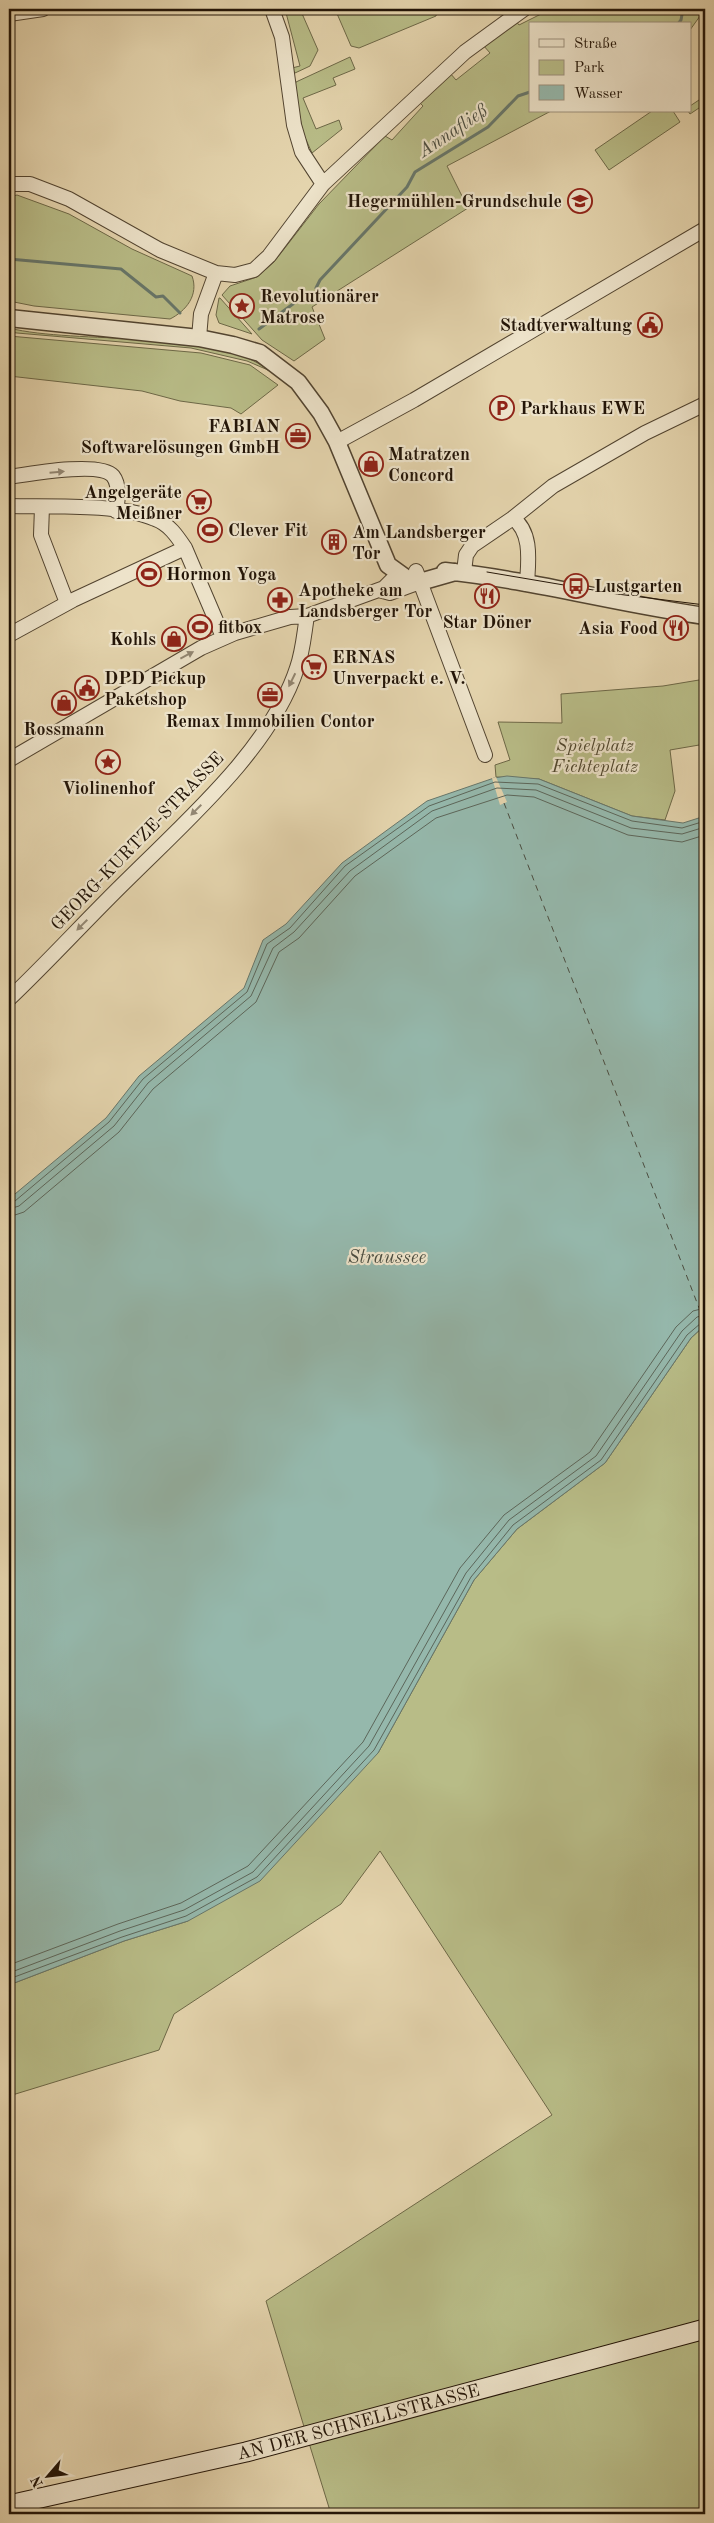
<svg xmlns="http://www.w3.org/2000/svg" width="714" height="2523" font-family="'Old Standard TT',serif">
  <style>
    .green { fill: #b8bc87; stroke: #6d6847 }
    .water { fill: #95b8ac; stroke: #67766a }
    .pier { fill: #e4d4ad }
    .lines { fill: none; stroke-linecap: round; stroke-linejoin: round }
    .shore { stroke: #5c665a; stroke-width: 1 }
    .stream { stroke: #67766a; stroke-width: 3 }
    .ferry { stroke: #4a4d41; stroke-width: 1; stroke-dasharray: 6 5; stroke-linecap: butt }
    .minor-casing { stroke: #524430; stroke-width: 16 }
    .tertiary-casing { stroke: #524430; stroke-width: 19 }
    .secondary-casing { stroke: #221407; stroke-width: 21 }
    .minor { stroke: #ede3ca; stroke-width: 14 }
    .tertiary { stroke: #ede3ca; stroke-width: 16 }
    .secondary { stroke: #ede3ca; stroke-width: 19 }
    .tram { stroke: #221407; stroke-width: 1 }
    .oneway { fill: #928672 }
    .labels { text-anchor: middle; stroke-width: 4.5; stroke-linejoin: round; paint-order: stroke }
    .poi-label { font-size: 18px; font-weight: bold; fill: #221407; stroke: #ede3ca; text-anchor: start }
    .park-label { font-size: 18px; font-style: italic; fill: #4f462d; stroke: #ede3ca }
    .street-label { font-size: 18px; fill: #221407; stroke: #ede3ca }
    .water-label { font-size: 19px; font-style: italic; fill: #4a4d41; stroke: #ede3ca }
  </style>
  <rect width="100%" height="100%" fill="#e4d4ad"/>
  <filter id="stains"><feTurbulence type="fractalNoise" baseFrequency=".004" numOctaves="4"/><feColorMatrix values="0 0 0 0 .2 0 0 0 0 .09 0 0 0 0 .02 0 0 0 .5 -.17"/></filter>
  <radialGradient id="worn" r=".72"><stop offset=".6" stop-color="#630" stop-opacity="0"/><stop offset="1" stop-color="#630" stop-opacity=".3"/></radialGradient>
  <path class="green" d="M 285,9 L 300,9 L 318,50 L 310,66 L 295,73 L 292,68 L 300,66 Z
    M 335,9 L 438,9 L 436,16 L 359,48 L 351,46 Z
    M 551,9 L 705,9 L 690,30 L 690,24 L 530,24 L 530,111 L 551,111 L 447,166 L 468,208 L 312,307 L 325,339 L 294,361 L 262,340 L 222,295 L 230,286 L 257,277 L 274,262 L 319,204 L 385,136 L 392,140 L 423,106 L 419,102 L 450,73 L 456,80 L 490,53 L 483,45 L 515,20 L 519,25 Z
    M 350,57 L 355,69 L 333,78 L 336,85 L 303,98 L 316,129 L 339,120 L 342,129 L 312,153 L 303,133 L 294,87 L 296,82 Z
    M 705,96 L 705,104 L 690,114 L 688,111 L 690,111 L 690,106 Z
    M 652,111 L 673,111 L 680,122 L 609,170 L 595,150 Z
    M 17,195 L 69,214 L 132,249 L 192,276 C 199,295 186,311 170,319 L 34,306 L 9,301 L 9,197 Z
    M 219,298 L 220,298 L 252,334 L 219,323 L 216,315 Z
    M 9,328 C 76,345 216,328 268,370 L 247,361 L 191,348 L 17,333 L 9,332 Z
    M 9,336 L 201,353 L 250,365 L 278,385 L 241,414 L 231,408 L 180,401 L 142,391 L 9,376 Z
    M 705,679 L 705,744 L 670,750 L 675,791 L 665,820 L 632,816 L 539,779 L 496,777 L 495,765 L 510,760 L 498,722 L 562,723 L 561,694 L 663,686 Z
    M 705,1325 L 705,2323 L 305,2430 L 266,2301 L 552,2115 L 380,1851 L 341,1904 L 174,2014 L 159,2050 L 9,2096 L 9,1985 L 124,1941 L 188,1921 L 378,1753 L 474,1580 L 517,1529 L 605,1463 L 691,1338 Z
    M 705,2336 L 705,2514 L 331,2514 L 309,2443 Z"/>
  <path class="water" d="M 507,776 L 539,779 L 632,816 L 683,823 L 705,816 L 705,1325 L 691,1338 L 605,1463 L 517,1529 L 474,1580 L 378,1753 L 260,1881 L 188,1921 L 124,1941 L 9,1985 L 9,1199 L 106,1118 L 139,1076 L 244,988 L 263,940 L 286,924 L 342,863 L 427,801 L 494,778 Z"/>
  <path class="pier" d="M 496,777 L 507,802 L 500,805 L 492,778 Z"/>
  <g class="lines">
    <path class="shore" d="M 9,1203 L 15,1201 L 109,1122 L 143,1079 L 247,992 L 267,944 L 290,928 L 345,866 L 429,806 L 495,782 L 538,784 L 632,821 L 682,828 L 705,821
      M 9,1209 L 19,1206 L 114,1126 L 148,1083 L 251,996 L 273,948 L 294,932 L 350,871 L 432,811 L 497,788 L 536,790 L 631,828 L 682,834 L 705,827
      M 9,1217 L 24,1212 L 119,1132 L 153,1089 L 256,1002 L 279,952 L 299,938 L 355,876 L 436,818 L 507,795 L 534,797 L 628,835 L 682,842 L 705,835
      M 9,1965 L 118,1924 L 181,1903 L 248,1866 L 363,1742 L 460,1568 L 504,1515 L 590,1452 L 676,1327 L 693,1311 L 705,1308
      M 9,1973 L 120,1931 L 184,1910 L 253,1872 L 369,1746 L 466,1573 L 509,1520 L 596,1456 L 682,1331 L 697,1317 L 705,1315
      M 9,1979 L 122,1937 L 186,1916 L 257,1877 L 374,1750 L 471,1577 L 513,1525 L 601,1460 L 687,1335 L 701,1323 L 705,1322"/>
    <path class="stream" d="M 678,24 L 681,20 L 683,9
      M 9,259 L 121,269 L 156,297 L 163,296 L 180,313
      M 316,288 L 320,280 L 407,187 L 415,172 L 488,127 L 518,96 L 530,92
      M 259,329 L 297,301"/>
    <path class="ferry" d="M 504,803 L 701,1313"/>
    <defs>
      <path id="minor" d="M 272,9 L 282,37 L 294,125 L 302,152 L 323,184
        M 9,14 L 43,9
        M 9,184 L 30,184 L 69,199 L 160,250 L 216,273 L 235,275 L 254,270 L 269,256 L 323,184 L 465,52 L 524,9
        M 199,338 L 201,314 L 216,273
        M 337,442 L 414,400 L 705,229
        M 9,477 C 29,474 100,461 113,476 C 120,485 118,500 116,511
        M 9,506 C 50,507 118,503 155,519 C 169,524 177,536 185,548 L 223,637
        M 42,507 L 41,535 L 67,603
        M 513,518 C 533,533 528,563 527,584
        M 416,571 L 485,755
        M 464,572 L 466,555 L 472,546 L 513,518 L 553,486 L 645,433 L 705,404
        M 379,590 L 390,593 L 420,582
        M 9,635 L 73,600 L 185,548
        M 9,760 L 201,648 L 235,633 L 290,617 L 307,616 L 384,588 L 398,574
        M 9,999 C 49,961 87,919 127,880 C 185,822 271,748 297,668 C 303,651 304,634 307,616"/>
      <path id="tertiary" d="M 9,318 L 199,338 L 233,345 L 260,353 L 298,382 L 321,413 L 337,442 L 388,565 L 406,578 L 420,582 L 455,572
        M 445,571 C 532,580 618,604 705,616"/>
      <g id="secondary">
        <path id="s1" d="M 9,2505 L 246,2452 L 705,2329"/>
      </g>
    </defs>
    <use href="#minor" class="minor-casing"/>
    <use href="#tertiary" class="tertiary-casing"/>
    <use href="#secondary" class="secondary-casing"/>
    <use href="#minor" class="minor"/>
    <use href="#tertiary" class="tertiary"/>
    <use href="#secondary" class="secondary"/>
    <path class="tram" d="M 487,572 L 617,594 L 705,605"/>
  </g>
  <defs><path id="oneway-solid" d="M-6-.8H1V-3.2L6.5 0L1 3.2V.8H-6Z" transform="scale(1.25)"/></defs>
  <g class="oneway">
    <use href="#oneway-solid" transform="translate(57 472) rotate(-5)"/>
    <use href="#oneway-solid" transform="translate(187 655) rotate(-28)"/>
    <use href="#oneway-solid" transform="translate(292 680) rotate(116)"/>
    <use href="#oneway-solid" transform="translate(196 810) rotate(135)"/>
    <use href="#oneway-solid" transform="translate(82 925) rotate(135)"/>
  </g>
  <defs>
    <symbol id="school-ring" viewBox="-11 -11 22 22"><circle r="9.5" fill="#ede3ca" stroke="#8f2418" stroke-width="1.5"/><path d="M0-5L7-2L0 1L-7-2ZM-4 1L0 2.5L4 1V4Q0 6-4 4Z" fill="#8f2418"/></symbol>
    <symbol id="sight-ring" viewBox="-11 -11 22 22"><circle r="9.5" fill="#ede3ca" stroke="#8f2418" stroke-width="1.5"/><path d="M0-6L1.8-2.2L6-1.7L2.9 1.2L3.7 5.4L0 3.3L-3.7 5.4L-2.9 1.2L-6-1.7L-1.8-2.2Z" fill="#8f2418"/></symbol>
    <symbol id="civic-ring" viewBox="-11 -11 22 22"><circle r="9.5" fill="#ede3ca" stroke="#8f2418" stroke-width="1.5"/><path d="M-.6-6.5H3V-4.5H.6V-3L4-1V1h2V6H-6V1h2V-1L-.6-3ZM-1.2 2.5V6h2.4V2.5Z" fill="#8f2418"/></symbol>
    <symbol id="parking-ring" viewBox="-11 -11 22 22"><circle r="9.5" fill="#ede3ca" stroke="#8f2418" stroke-width="1.5"/><path d="M-3.5-5.5H1a3.5 3.5 0 0 1 0 7H-1V5.5H-3.5ZM-1-3.4V-.6H.8a1.4 1.4 0 0 0 0-2.8Z" fill="#8f2418"/></symbol>
    <symbol id="office-ring" viewBox="-11 -11 22 22"><circle r="9.5" fill="#ede3ca" stroke="#8f2418" stroke-width="1.5"/><path d="M-6-3h4V-5.5h4V-3h4V5H-6ZM-1-4.5V-3h2v-1.5ZM-6 0V1H6V0Z" fill="#8f2418"/></symbol>
    <symbol id="shop-ring" viewBox="-11 -11 22 22"><circle r="9.5" fill="#ede3ca" stroke="#8f2418" stroke-width="1.5"/><path d="M-5-2.5h2.3a2.7 3.5 0 0 1 5.4 0H5L5.5 6h-11ZM-1.5-2.5h3a1.5 2.3 0 0 0-3 0Z" fill="#8f2418"/></symbol>
    <symbol id="supermarket-ring" viewBox="-11 -11 22 22"><circle r="9.5" fill="#ede3ca" stroke="#8f2418" stroke-width="1.5"/><path d="M-6-5.5h2.5l.6 2H6L4.5 2H-2.5L-4.4-4H-6ZM-1.5 3.2a1.3 1.3 0 1 0 .1 0ZM3 3.2a1.3 1.3 0 1 0 .1 0Z" fill="#8f2418"/></symbol>
    <symbol id="stadium-ring" viewBox="-11 -11 22 22"><circle r="9.5" fill="#ede3ca" stroke="#8f2418" stroke-width="1.5"/><path d="M0-5a6.5 5 0 1 0 0 10a6.5 5 0 1 0 0-10ZM-3.5-1.8h7v3.6h-7Z" fill="#8f2418"/></symbol>
    <symbol id="building-ring" viewBox="-11 -11 22 22"><circle r="9.5" fill="#ede3ca" stroke="#8f2418" stroke-width="1.5"/><path d="M-4-6H4V6H1V3H-1V6H-4ZM-2.5-4.3h1.7v1.8h-1.7ZM.8-4.3h1.7v1.8H.8ZM-2.5-1h1.7V.8h-1.7ZM.8-1h1.7V.8H.8Z" fill="#8f2418"/></symbol>
    <symbol id="bus-ring" viewBox="-11 -11 22 22"><circle r="9.5" fill="#ede3ca" stroke="#8f2418" stroke-width="1.5"/><path d="M-5-6H5V4H4V6H2V4H-2V6H-4V4H-5ZM-3.5-4V0h7V-4ZM-3.5 1.2v1.5H-2V1.2ZM2 1.2v1.5H3.5V1.2Z" fill="#8f2418"/></symbol>
    <symbol id="restaurant-ring" viewBox="-11 -11 22 22"><circle r="9.5" fill="#ede3ca" stroke="#8f2418" stroke-width="1.5"/><path d="M-5-6h1v4h1v-4h1v4h1v-4h1v5L-1.5 .5V6h-2V.5L-5-1ZM5-6V6H3V1.5H1.5Q1.5-4 5-6Z" fill="#8f2418"/></symbol>
    <symbol id="pharmacy-ring" viewBox="-11 -11 22 22"><circle r="9.5" fill="#ede3ca" stroke="#8f2418" stroke-width="1.5"/><path d="M-2-6h4v4h4v4h-4v4h-4v-4h-4v-4h4Z" fill="#8f2418"/></symbol>
  </defs>
  <g fill-rule="evenodd">
    <use href="#school-ring" x="566" y="187" width="28" height="28"/>
    <use href="#sight-ring" x="228" y="292" width="28" height="28"/>
    <use href="#civic-ring" x="636" y="311" width="28" height="28"/>
    <use href="#parking-ring" x="488" y="394" width="28" height="28"/>
    <use href="#office-ring" x="284" y="422" width="28" height="28"/>
    <use href="#shop-ring" x="357" y="450" width="28" height="28"/>
    <use href="#supermarket-ring" x="185" y="488" width="28" height="28"/>
    <use href="#stadium-ring" x="196" y="516" width="28" height="28"/>
    <use href="#building-ring" x="320" y="528" width="28" height="28"/>
    <use href="#stadium-ring" x="135" y="560" width="28" height="28"/>
    <use href="#bus-ring" x="562" y="572" width="28" height="28"/>
    <use href="#restaurant-ring" x="473" y="582" width="28" height="28"/>
    <use href="#pharmacy-ring" x="266" y="586" width="28" height="28"/>
    <use href="#stadium-ring" x="186" y="613" width="28" height="28"/>
    <use href="#restaurant-ring" x="662" y="614" width="28" height="28"/>
    <use href="#shop-ring" x="160" y="625" width="28" height="28"/>
    <use href="#supermarket-ring" x="300" y="653" width="28" height="28"/>
    <use href="#civic-ring" x="73" y="674" width="28" height="28"/>
    <use href="#office-ring" x="256" y="681" width="28" height="28"/>
    <use href="#shop-ring" x="50" y="689" width="28" height="28"/>
    <use href="#sight-ring" x="94" y="748" width="28" height="28"/>
  </g>
  <g class="labels">
    <g class="poi-label">
      <text x="562" y="207" text-anchor="end">Hegermühlen-Grundschule</text>
      <text x="260" y="302">Revolutionärer<tspan x="260" dy="21">Matrose</tspan></text>
      <text x="632" y="331" text-anchor="end">Stadtverwaltung</text>
      <text x="520" y="414">Parkhaus EWE</text>
      <text x="280" y="432" text-anchor="end">FABIAN<tspan x="280" dy="21">Softwarelösungen GmbH</tspan></text>
      <text x="388" y="460">Matratzen<tspan x="388" dy="21">Concord</tspan></text>
      <text x="182" y="498" text-anchor="end">Angelgeräte<tspan x="182" dy="21">Meißner</tspan></text>
      <text x="228" y="536">Clever Fit</text>
      <text x="352" y="538">Am Landsberger<tspan x="352" dy="21">Tor</tspan></text>
      <text x="166" y="580">Hormon Yoga</text>
      <text x="594" y="592">Lustgarten</text>
      <text x="298" y="596">Apotheke am<tspan x="298" dy="21">Landsberger Tor</tspan></text>
      <text x="487" y="628" text-anchor="middle">Star Döner</text>
      <text x="218" y="633">fitbox</text>
      <text x="658" y="634" text-anchor="end">Asia Food</text>
      <text x="156" y="645" text-anchor="end">Kohls</text>
      <text x="332" y="663">ERNAS<tspan x="332" dy="21">Unverpackt e. V.</tspan></text>
      <text x="104" y="684">DPD Pickup<tspan x="104" dy="21">Paketshop</tspan></text>
      <text x="270" y="727" text-anchor="middle">Remax Immobilien Contor</text>
      <text x="64" y="735" text-anchor="middle">Rossmann</text>
      <text x="108" y="794" text-anchor="middle">Violinenhof</text>
    </g>
    <g class="park-label">
      <text x="595" y="751">Spielplatz<tspan x="595" dy="21">Fichteplatz</tspan></text>
    </g>
    <g class="street-label">
      <text transform="translate(137 841) rotate(-46)" y="6">GEORG-KURTZE-STRASSE</text>
      <text dy="6" stroke="none"><textPath href="#s1" startOffset="359">AN DER SCHNELLSTRASSE</textPath></text>
    </g>
    <g class="water-label">
      <text transform="translate(452 130) rotate(-34)" y="7">Annafließ</text>
      <text x="387" y="1263">Straussee</text>
    </g>
  </g>
  <rect width="714" height="2523" fill="none" stroke="#e4d4ad" stroke-width="30"/>
  <rect x="10" y="10" width="694" height="2503" fill="none" stroke="#221407" stroke-width="2.5"/>
  <rect x="15" y="15" width="684" height="2493" fill="none" stroke="#221407"/>
  <rect x="529" y="22" width="162" height="90" fill="#ede3ca" stroke="#9c907c"/>
  <rect x="539" y="39" width="25" height="8" fill="#ede3ca" stroke="#9c907c"/>
  <text x="574" y="48" font-size="15" fill="#221407">Straße</text>
  <rect x="539" y="60" width="25" height="15" fill="#b8bc87" stroke="#9c907c"/>
  <text x="574" y="72" font-size="15" fill="#221407">Park</text>
  <rect x="539" y="85" width="25" height="15" fill="#95b8ac" stroke="#9c907c"/>
  <text x="574" y="98" font-size="15" fill="#221407">Wasser</text>
  <g transform="translate(48 2476) rotate(242)" stroke="#ede3ca" stroke-width="4" paint-order="stroke">
  <path d="M0-4L9 19L0 12L-9 19Z" fill="#221407"/>
  <text y="-8" font-size="14" font-weight="bold" text-anchor="middle" fill="#221407">N</text>
  </g>
  <rect width="100%" height="100%" filter="url(#stains)"/>
  <rect width="100%" height="100%" fill="url(#worn)"/>
</svg>
